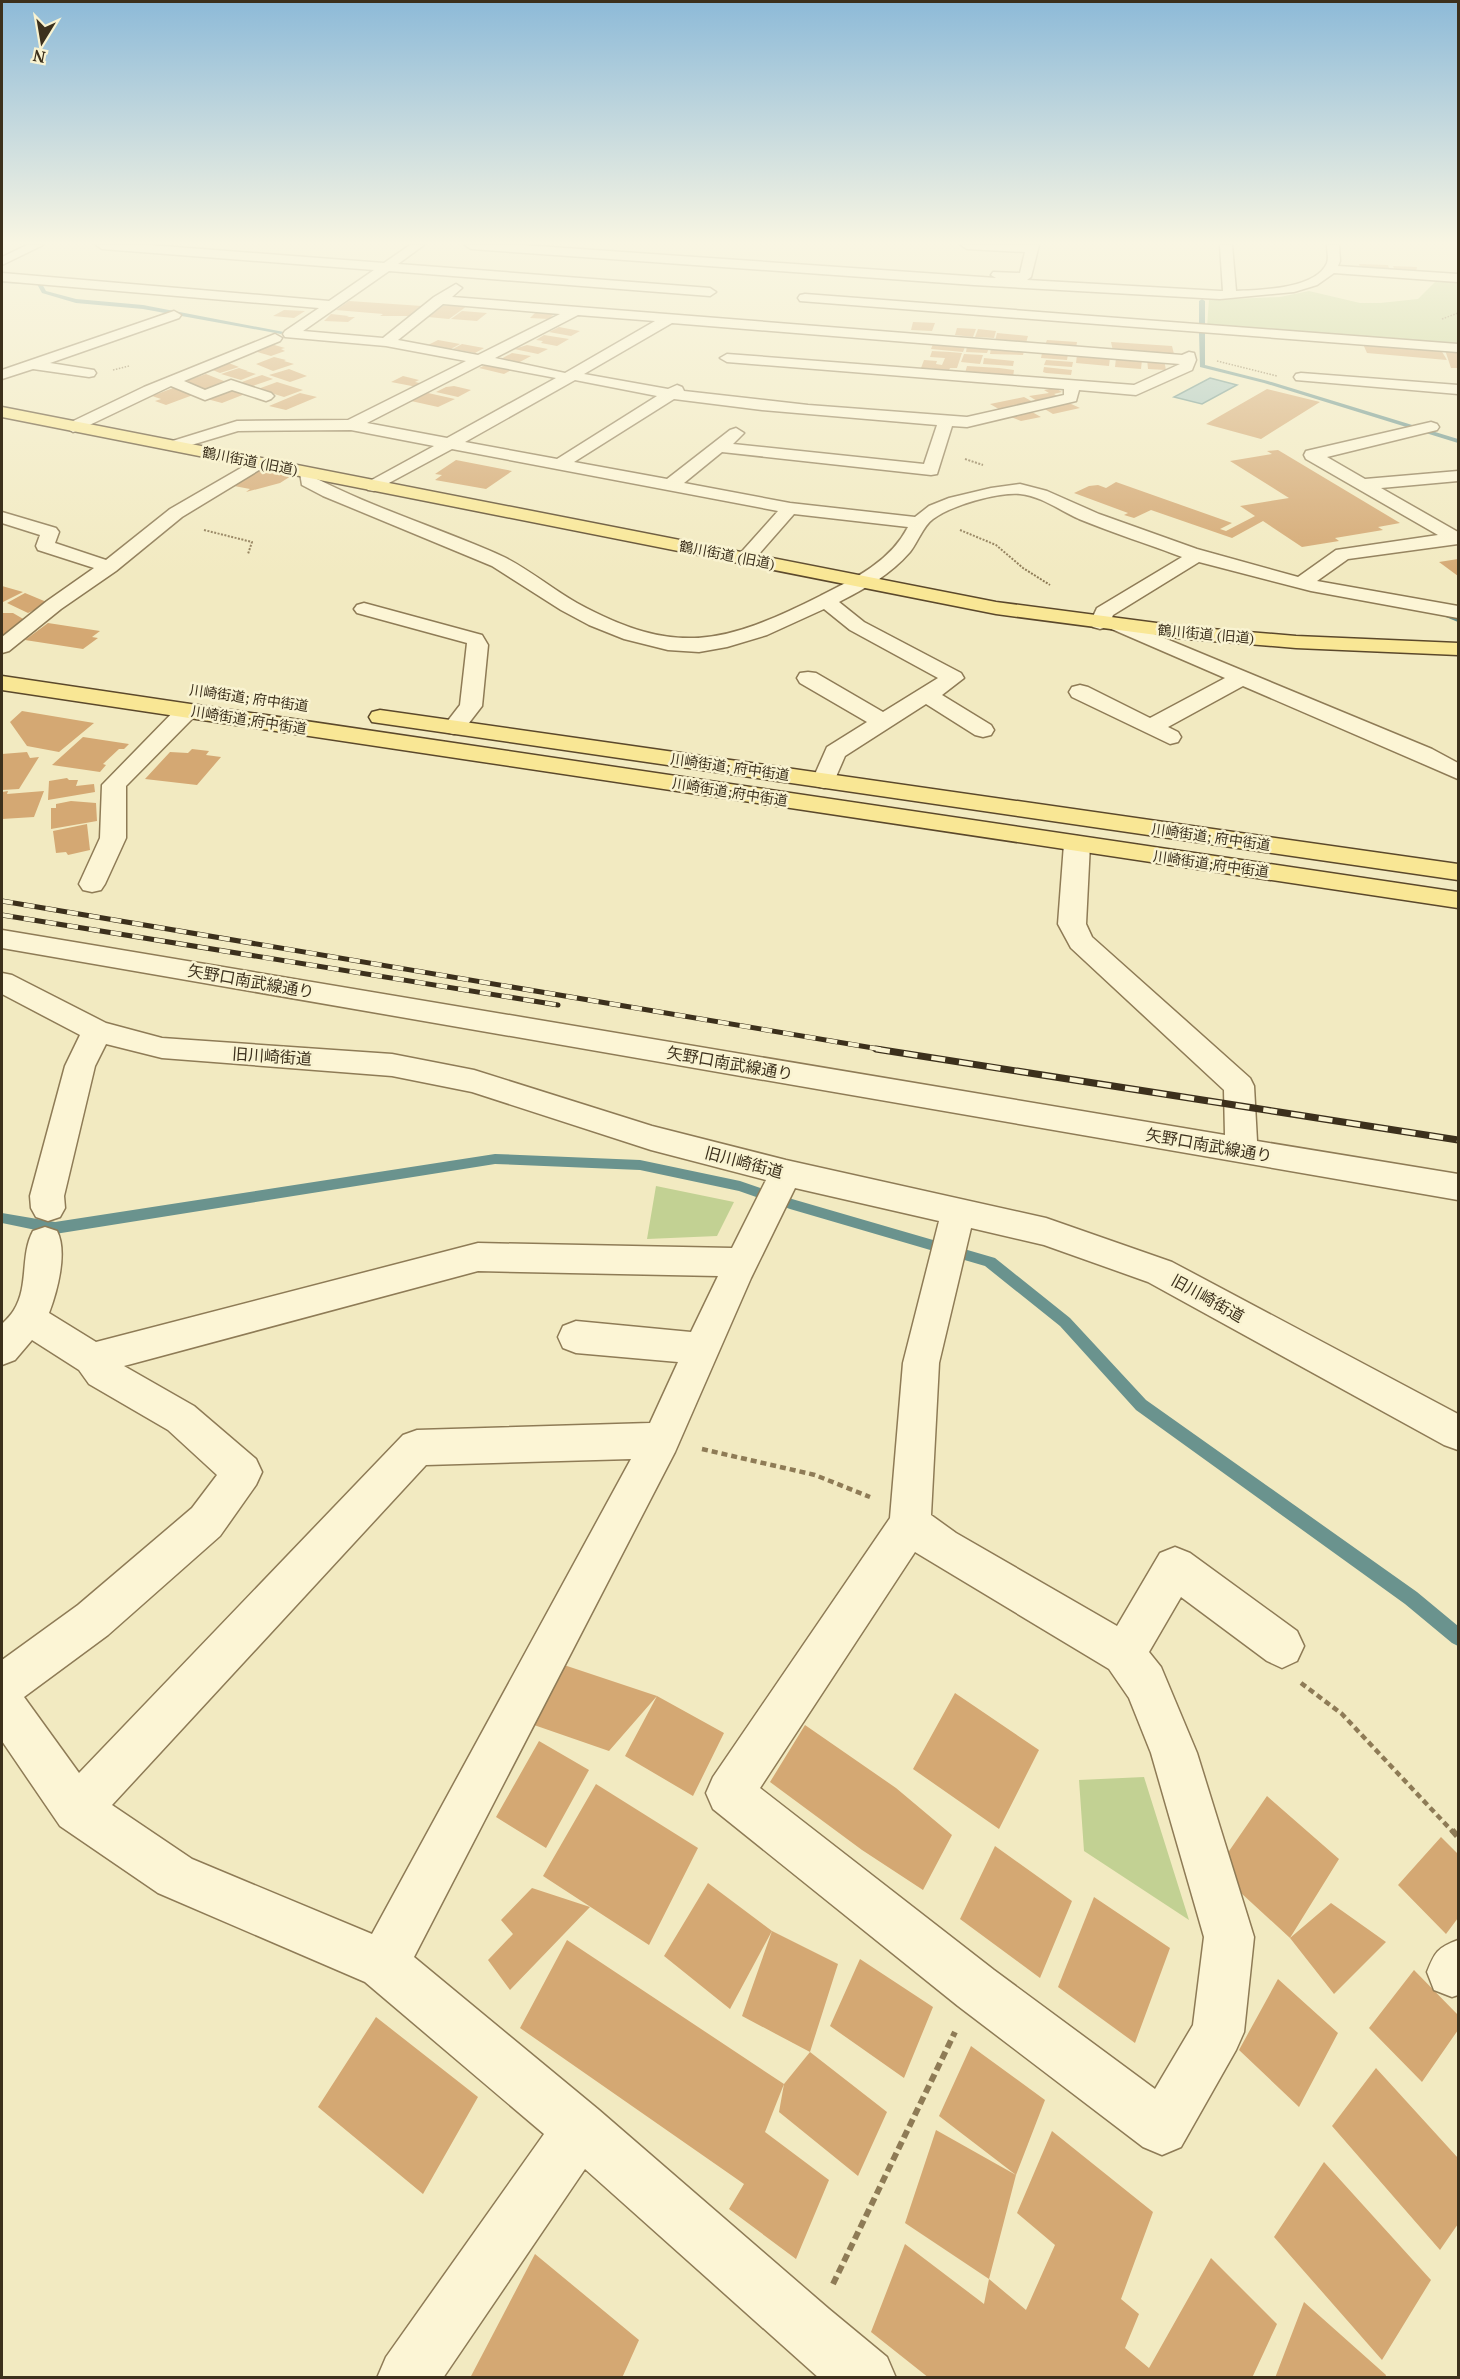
<svg xmlns="http://www.w3.org/2000/svg" width="1460" height="2379" font-family="'PT Serif','Noto Sans JP',serif">
  <style>
    .green { fill: #c2d193 }
    .water { fill: #a4c4bf; stroke: #6a938e; stroke-width: 1.5 }
    .lines { fill: none; stroke-linecap: round; stroke-linejoin: round }
    .stream { fill: #6a938e; fill-rule: evenodd }
    .building { fill: #d4a873 }
    .minor-casing { stroke: #8e7b56; stroke-width: 3 }
    .major-casing { stroke: #5b482b; stroke-width: 3 }
    .path-far3 { stroke: #8e7b56; stroke-width: 1.5; stroke-dasharray: 1.5 1.5; stroke-linecap: butt }
    .path-far2 { stroke: #8e7b56; stroke-width: 2; stroke-dasharray: 2 1.5; stroke-linecap: butt }
    .path-far1 { stroke: #8e7b56; stroke-width: 4.5; stroke-dasharray: 6 4; stroke-linecap: butt }
    .path { stroke: #8e7b56; stroke-width: 6; stroke-dasharray: 8 4.5; stroke-linecap: butt }
    .minor { fill: #fcf5d5; fill-rule: evenodd }
    .major { fill: #f9e795; fill-rule: evenodd }
    .rail-far1-casing { stroke: #3c301c; stroke-width: 5 }
    .rail-casing { stroke: #3c301c; stroke-width: 7 }
    .rail-far1 { stroke: #f9f3d1; stroke-width: 4; stroke-dasharray: 11; stroke-linecap: butt }
    .rail { stroke: #f9f3d1; stroke-width: 4.5; stroke-dasharray: 14; stroke-linecap: butt }
    .labels { text-anchor: middle; stroke-width: 5; stroke-linejoin: round; paint-order: stroke }
    .far-street-label { font-size: 14px; fill: #3c301c; stroke: #f9f3d1 }
    .street-label { font-size: 16px; fill: #3c301c; stroke: #f9f3d1 }
  </style>
  <rect width="100%" height="100%" fill="#f2eac1"/>
  <path class="green" d="M 1436,281 L 1458,282 L 1458,344 L 1207,327 L 1209,300 L 1280,297 L 1309,291 L 1360,303 L 1380,303 L 1418,299 Z
    M 656,1186 L 734,1202 L 717,1236 L 647,1239 Z
    M 1144,1777 L 1189,1920 L 1084,1851 L 1079,1780 Z"/>
  <path class="water" d="M 1210,378 L 1237,385 L 1202,404 L 1174,397 Z"/>
  <g class="lines">
    <path class="stream" d="M 2,279 L 41,282 L 46,291 L 76,299 L 143,305 L 284,332 L 281,334 L 143,309 L 76,303 L 42,293 L 37,284 L 2,283 Z
      M 1202,299 L 1205,301 L 1205,327 L 1202,329 L 1199,327 L 1199,301 Z
      M 1202,331 L 1205,333 L 1205,365 L 1268,381 L 1458,439 L 1458,443 L 1264,383 L 1200,367 L 1199,333 Z
      M 1441,611 L 1447,611 L 1458,617 L 1458,622 L 1441,615 Z
      M 495,1154 L 640,1160 L 740,1181 L 792,1199 L 995,1258 L 1070,1318 L 1146,1400 L 1417,1592 L 1458,1626 L 1458,1646 L 1452,1643 L 1405,1604 L 1136,1410 L 1060,1326 L 985,1266 L 790,1209 L 739,1191 L 640,1170 L 495,1164 L 55,1234 L 2,1223 L 2,1213 L 55,1222 Z"/>
  </g>
  <path class="building" d="M 1359,264 L 1388,265 L 1390,271 L 1360,268 Z
    M 1393,266 L 1417,267 L 1416,272 L 1395,271 Z
    M 349,301 L 422,306 L 409,316 L 380,316 L 383,314 L 336,310 Z
    M 454,305 L 467,306 L 449,319 L 428,317 L 443,306 Z
    M 284,310 L 305,311 L 294,318 L 273,316 Z
    M 462,311 L 487,313 L 477,321 L 451,319 Z
    M 536,312 L 555,313 L 549,319 L 530,318 Z
    M 331,314 L 349,316 L 347,317 L 355,317 L 348,322 L 324,321 Z
    M 913,322 L 935,323 L 932,331 L 911,330 Z
    M 559,327 L 580,331 L 571,336 L 549,332 Z
    M 957,328 L 976,329 L 973,337 L 955,335 Z
    M 978,329 L 996,331 L 994,338 L 975,337 Z
    M 997,333 L 1028,336 L 1026,343 L 995,341 Z
    M 544,335 L 569,339 L 557,346 L 541,343 L 543,341 L 536,340 Z
    M 438,340 L 460,344 L 451,349 L 428,345 Z
    M 1047,340 L 1077,342 L 1076,348 L 1045,345 Z
    M 1111,342 L 1172,346 L 1174,354 L 1113,351 Z
    M 271,344 L 285,348 L 281,349 L 285,351 L 271,356 L 251,350 Z
    M 462,344 L 484,348 L 475,353 L 453,349 Z
    M 933,344 L 965,347 L 963,352 L 931,349 Z
    M 1363,344 L 1441,350 L 1447,360 L 1367,353 Z
    M 527,345 L 548,349 L 538,354 L 514,349 Z
    M 967,346 L 989,348 L 987,353 L 966,352 Z
    M 991,348 L 1024,351 L 1023,355 L 990,354 Z
    M 1445,350 L 1458,351 L 1458,368 L 1451,368 Z
    M 932,351 L 950,352 L 962,353 L 957,368 L 950,368 L 949,370 L 921,368 L 924,360 L 937,361 L 936,364 L 942,365 L 945,358 L 930,357 Z
    M 512,353 L 531,356 L 518,363 L 499,360 Z
    M 1042,353 L 1068,354 L 1067,360 L 1041,358 Z
    M 964,354 L 983,355 L 980,364 L 961,362 Z
    M 1077,355 L 1110,358 L 1109,366 L 1076,363 Z
    M 274,357 L 286,360 L 284,361 L 294,364 L 273,371 L 256,364 Z
    M 984,358 L 1014,361 L 1013,366 L 983,364 Z
    M 1116,358 L 1142,360 L 1141,369 L 1115,367 Z
    M 1147,359 L 1164,360 L 1166,370 L 1148,369 Z
    M 1046,360 L 1073,362 L 1072,367 L 1044,365 Z
    M 226,362 L 239,367 L 220,373 L 210,369 Z
    M 490,363 L 515,368 L 504,374 L 479,368 Z
    M 967,366 L 999,368 L 1014,370 L 1013,377 L 965,373 Z
    M 1044,367 L 1072,370 L 1071,375 L 1046,373 L 1043,372 Z
    M 239,368 L 248,371 L 246,371 L 256,374 L 241,380 L 221,374 Z
    M 289,369 L 307,376 L 290,382 L 269,375 Z
    M 206,374 L 229,383 L 206,391 L 183,382 Z
    M 262,375 L 273,379 L 250,387 L 239,383 Z
    M 403,376 L 419,380 L 415,382 L 424,384 L 417,387 L 391,382 Z
    M 277,382 L 303,390 L 284,397 L 258,389 Z
    M 454,386 L 471,390 L 458,397 L 436,392 L 446,387 Z
    M 173,388 L 193,395 L 166,405 L 155,401 L 161,399 L 152,396 Z
    M 1055,388 L 1062,392 L 1054,394 L 1059,397 L 1037,401 L 1029,396 L 1049,393 L 1044,390 Z
    M 1267,389 L 1320,402 L 1261,439 L 1206,424 Z
    M 231,390 L 245,394 L 222,403 L 207,399 Z
    M 300,393 L 317,397 L 286,410 L 269,406 Z
    M 428,393 L 455,399 L 438,407 L 411,401 Z
    M 1024,397 L 1035,403 L 1004,412 L 990,404 Z
    M 1069,403 L 1080,408 L 1053,414 L 1043,408 Z
    M 1032,412 L 1041,417 L 1021,421 L 1011,417 Z
    M 1278,450 L 1400,523 L 1378,527 L 1383,530 L 1335,538 L 1339,541 L 1302,547 L 1263,521 L 1232,538 L 1151,510 L 1134,518 L 1124,515 L 1128,513 L 1074,493 L 1089,486 L 1098,485 L 1106,488 L 1116,482 L 1232,523 L 1220,529 L 1226,531 L 1255,516 L 1240,506 L 1289,498 L 1230,461 L 1272,454 L 1267,451 Z
    M 456,460 L 512,471 L 486,489 L 435,480 L 442,475 L 435,474 Z
    M 255,469 L 291,476 L 280,483 L 246,492 L 250,489 L 229,485 Z
    M 1458,559 L 1458,576 L 1439,562 Z
    M 2,586 L 23,592 L 3,602 L 2,601 Z
    M 25,593 L 49,603 L 28,613 L 7,603 Z
    M 2,613 L 13,613 L 25,620 L 2,639 Z
    M 48,623 L 100,631 L 92,637 L 98,638 L 83,649 L 25,640 Z
    M 22,711 L 94,723 L 59,752 L 27,746 L 10,722 Z
    M 83,737 L 129,744 L 124,749 L 119,749 L 103,764 L 106,765 L 100,772 L 52,765 Z
    M 192,749 L 209,751 L 206,755 L 221,757 L 197,785 L 145,779 L 170,752 L 188,753 Z
    M 27,752 L 30,758 L 39,757 L 19,789 L 2,790 L 2,754 Z
    M 67,778 L 69,780 L 78,780 L 76,786 L 94,784 L 95,792 L 48,800 L 49,781 Z
    M 8,791 L 7,794 L 44,791 L 34,817 L 2,819 L 2,792 Z
    M 71,801 L 96,803 L 97,821 L 51,829 L 51,808 L 56,808 L 56,804 Z
    M 87,824 L 90,850 L 68,855 L 66,852 L 56,853 L 53,831 Z
    M 558,1663 L 657,1696 L 724,1733 L 693,1796 L 625,1756 L 657,1696 L 609,1751 L 534,1725 Z
    M 955,1693 L 1039,1750 L 999,1829 L 913,1769 Z
    M 805,1725 L 896,1788 L 952,1835 L 923,1890 L 862,1850 L 770,1782 Z
    M 539,1741 L 589,1770 L 546,1848 L 496,1817 Z
    M 596,1784 L 698,1848 L 649,1945 L 543,1876 Z
    M 1267,1796 L 1339,1859 L 1290,1938 L 1331,1903 L 1386,1942 L 1334,1994 L 1290,1938 L 1216,1870 Z
    M 1441,1837 L 1458,1854 L 1458,1918 L 1446,1934 L 1398,1885 Z
    M 995,1846 L 1072,1901 L 1040,1978 L 960,1919 Z
    M 708,1883 L 772,1931 L 838,1964 L 810,2052 L 742,2016 L 772,1931 L 730,2009 L 664,1956 Z
    M 532,1888 L 590,1907 L 510,1990 L 488,1960 L 513,1934 L 501,1920 Z
    M 1094,1897 L 1170,1948 L 1135,2043 L 1058,1987 Z
    M 567,1940 L 784,2084 L 765,2132 L 829,2180 L 796,2259 L 729,2209 L 744,2184 L 520,2028 Z
    M 860,1959 L 933,2007 L 904,2078 L 830,2026 Z
    M 1414,1970 L 1458,2015 L 1458,2030 L 1422,2082 L 1369,2028 Z
    M 1278,1979 L 1338,2033 L 1299,2107 L 1239,2050 Z
    M 376,2017 L 478,2097 L 423,2194 L 318,2107 Z
    M 971,2046 L 1045,2100 L 1016,2175 L 939,2116 Z
    M 810,2052 L 887,2112 L 858,2176 L 779,2112 L 784,2084 Z
    M 1376,2068 L 1458,2158 L 1458,2224 L 1440,2250 L 1332,2126 Z
    M 936,2130 L 1016,2175 L 989,2279 L 1026,2310 L 1055,2245 L 1017,2213 L 1052,2131 L 1153,2212 L 1121,2299 L 1139,2314 L 1125,2348 L 1149,2368 L 1211,2258 L 1277,2324 L 1252,2378 L 929,2378 L 871,2332 L 905,2244 L 984,2304 L 989,2279 L 905,2223 Z
    M 1324,2162 L 1431,2280 L 1382,2360 L 1274,2237 Z
    M 535,2254 L 639,2340 L 622,2378 L 470,2378 Z
    M 1304,2302 L 1386,2375 L 1385,2378 L 1275,2378 Z"/>
  <g class="lines">
    <defs>
      <path id="minor" d="M 27,245 L 43,245 L 2,265 L 2,257 Z
        M 96,245 L 149,245 L 384,263 L 410,245 L 424,245 L 398,264 L 710,288 L 716,292 L 710,296 L 389,271 L 303,331 L 383,338 L 434,297 L 456,284 L 462,288 L 452,297 L 1182,355 L 1189,352 L 1194,353 L 1196,360 L 1192,370 L 1136,395 L 1079,390 L 1076,401 L 967,427 L 952,426 L 937,474 L 931,475 L 722,452 L 684,483 L 790,503 L 915,517 L 929,506 L 949,498 L 991,488 L 1020,484 L 1047,491 L 1099,514 L 1197,549 L 1298,577 L 1336,550 L 1438,535 L 1306,459 L 1304,455 L 1306,451 L 1431,422 L 1437,424 L 1439,427 L 1437,430 L 1327,457 L 1365,479 L 1458,471 L 1458,481 L 1381,488 L 1458,532 L 1458,544 L 1348,559 L 1317,581 L 1458,606 L 1458,618 L 1311,591 L 1199,562 L 1113,615 L 1111,620 L 1123,621 L 1432,749 L 1458,763 L 1458,779 L 1243,686 L 1168,727 L 1178,732 L 1181,737 L 1178,742 L 1170,744 L 1072,697 L 1069,692 L 1072,687 L 1080,685 L 1088,687 L 1150,718 L 1225,678 L 1107,627 L 1100,629 L 1093,627 L 1090,623 L 1097,608 L 1182,557 C 1148,544 1113,533 1079,519 C 1061,511 1041,496 1020,494 C 998,492 952,505 933,519 C 923,526 918,542 910,552 C 890,575 866,588 839,602 L 864,622 L 961,673 L 964,678 L 942,695 L 991,725 L 994,730 L 991,735 L 983,737 L 975,735 L 926,704 L 845,756 L 832,786 L 824,788 L 816,786 L 812,781 L 827,747 L 867,722 L 800,683 L 797,678 L 800,673 L 808,672 L 816,673 L 883,712 L 938,678 L 850,630 L 824,609 L 767,635 L 727,647 L 699,652 L 668,650 L 624,639 L 589,625 L 561,610 L 492,566 L 323,496 L 302,485 L 300,473 L 302,469 L 314,469 L 317,479 L 336,488 C 391,514 449,532 504,557 C 530,570 552,589 577,603 C 676,657 724,644 820,596 C 854,579 890,562 908,527 L 794,514 L 752,562 L 738,562 L 736,558 L 778,511 L 452,449 L 374,491 L 368,490 L 365,486 L 368,482 L 434,446 L 351,430 L 238,431 L 178,449 L 166,449 L 164,446 L 166,443 L 237,421 L 348,420 L 466,361 L 386,346 L 285,337 L 283,334 L 285,331 L 319,308 L 2,281 L 2,273 L 329,301 L 374,270 L 102,249 ZM 443,304 L 560,314 L 478,355 L 398,340 ZM 578,315 L 655,321 L 565,373 L 495,358 ZM 672,323 L 1180,364 L 1134,385 L 727,354 L 720,358 L 727,362 L 1064,389 L 1064,395 L 967,417 L 808,405 L 684,391 L 682,387 L 677,385 L 668,389 L 584,374 ZM 482,364 L 556,378 L 447,438 L 367,423 ZM 575,380 L 657,396 L 557,459 L 465,442 ZM 674,399 L 762,410 L 937,425 L 924,464 L 733,444 L 744,433 L 736,428 L 730,430 L 667,479 L 574,462 Z
        M 465,245 L 522,245 L 996,278 L 991,275 L 993,272 L 1020,273 L 1025,252 L 967,249 L 961,245 L 1039,245 L 1031,277 L 1027,280 L 1220,291 L 1223,291 L 1220,245 L 1232,245 L 1236,291 C 1260,290 1316,289 1327,263 C 1329,258 1327,251 1327,245 L 1339,245 L 1340,261 L 1338,266 L 1458,274 L 1458,282 L 1334,273 L 1317,285 L 1294,292 L 1220,299 L 974,285 L 471,249 Z
        M 805,294 L 1458,344 L 1458,352 L 800,301 L 798,298 L 800,295 Z
        M 174,311 L 181,315 L 179,318 L 50,363 L 94,370 L 96,373 L 94,376 L 89,377 L 33,369 L 2,379 L 2,370 Z
        M 275,334 L 282,338 L 280,341 L 184,381 L 205,390 L 231,380 L 271,393 L 274,396 L 271,399 L 266,401 L 232,390 L 205,400 L 171,386 L 79,430 L 73,432 L 65,427 L 67,424 L 144,387 Z
        M 1301,373 L 1458,385 L 1458,394 L 1296,380 L 1294,377 L 1296,374 Z
        M 258,458 L 264,459 L 266,463 L 264,467 L 182,517 L 116,571 L 61,609 L 9,651 L 2,653 L 2,637 L 47,601 L 94,568 L 38,550 L 36,546 L 40,535 L 2,523 L 2,512 L 56,528 L 59,532 L 55,543 L 106,560 L 170,509 Z
        M 364,603 L 482,635 L 488,645 L 482,706 L 462,732 L 454,734 L 446,732 L 443,727 L 460,705 L 467,643 L 357,613 L 354,609 L 357,605 Z
        M 187,704 L 195,706 L 198,711 L 195,716 L 126,786 L 126,838 L 105,884 L 101,890 L 92,892 L 83,890 L 79,884 L 100,838 L 102,785 L 179,706 Z
        M 1077,836 L 1086,839 L 1090,844 L 1086,924 L 1092,937 L 1250,1078 L 1254,1086 L 1257,1141 L 1458,1174 L 1458,1200 L 2,948 L 2,930 L 1225,1135 L 1224,1090 L 1071,948 L 1058,924 L 1064,844 L 1068,839 Z
        M 2,973 L 12,975 L 106,1023 L 162,1038 L 392,1054 L 474,1070 L 652,1126 L 786,1160 L 1046,1218 L 1172,1262 L 1458,1414 L 1458,1450 L 1444,1445 L 1148,1282 L 1044,1245 L 971,1228 L 939,1363 L 931,1515 L 956,1533 L 1117,1626 L 1160,1553 L 1175,1547 L 1190,1553 L 1297,1631 L 1304,1646 L 1297,1661 L 1282,1668 L 1267,1661 L 1181,1597 L 1149,1652 L 1161,1667 L 1197,1753 L 1254,1937 L 1244,2032 L 1236,2050 L 1181,2147 L 1162,2155 L 1143,2147 L 958,2006 L 713,1809 L 706,1793 L 713,1777 L 890,1518 L 903,1363 L 939,1221 L 795,1188 L 751,1278 L 675,1452 L 414,1957 L 599,2110 L 829,2309 L 887,2357 L 896,2378 L 819,2378 L 585,2169 L 443,2378 L 377,2378 L 386,2357 L 544,2134 L 365,1982 L 158,1893 L 60,1826 L 2,1741 L 2,1660 L 78,1605 L 192,1508 L 217,1475 L 168,1430 L 89,1384 L 79,1370 L 32,1340 L 15,1360 L 2,1365 L 2,1324 C 6,1320 11,1315 14,1310 C 29,1286 20,1255 33,1231 L 45,1227 L 57,1231 C 68,1252 57,1292 49,1313 L 96,1342 L 478,1243 L 732,1248 L 766,1180 L 651,1150 L 472,1092 L 392,1076 L 162,1058 L 106,1044 L 95,1066 L 64,1196 L 65,1208 L 60,1217 L 48,1221 L 36,1217 L 31,1208 L 30,1196 L 65,1066 L 80,1035 L 2,994 ZM 478,1271 L 718,1276 L 691,1332 L 576,1321 L 563,1326 L 558,1337 L 563,1348 L 576,1353 L 678,1362 L 650,1423 L 417,1430 L 403,1435 L 79,1773 L 24,1697 L 108,1635 L 220,1536 L 256,1485 L 262,1472 L 256,1459 L 194,1406 L 124,1366 ZM 631,1459 L 372,1934 L 192,1859 L 112,1805 L 426,1465 ZM 915,1552 L 1109,1669 L 1129,1698 L 1151,1753 L 1204,1937 L 1193,2025 L 1155,2089 L 994,1970 L 760,1788 Z
        M 1458,1940 L 1458,1995 L 1452,1997 L 1434,1990 L 1427,1972 C 1435,1952 1437,1948 1458,1940 Z"/>
      <path id="major" d="M 2,407 L 996,602 L 1187,627 L 1296,636 L 1458,643 L 1458,655 L 1296,648 L 1187,639 L 996,614 L 2,417 Z
        M 2,676 L 1458,892 L 1458,908 L 2,690 Z
        M 380,710 L 1458,864 L 1458,880 L 372,722 L 369,717 L 372,712 Z"/>
    </defs>
    <use href="#minor" class="minor-casing"/>
    <use href="#major" class="major-casing"/>
    <path class="path-far3" d="M 1442,319 L 1458,313
      M 1217,361 L 1277,376
      M 113,370 L 129,366"/>
    <path class="path-far2" d="M 965,459 L 983,465
      M 204,530 L 252,542 L 248,554
      M 960,530 L 996,545 L 1023,568 L 1050,585"/>
    <path class="path-far1" d="M 702,1449 L 815,1475 L 870,1497
      M 1301,1683 L 1342,1714 L 1453,1832"/>
    <path class="path" d="M 1452,1830 L 1458,1837
      M 833,2284 L 955,2032"/>
    <use href="#minor" class="minor"/>
    <use href="#major" class="major"/>
    <defs>
      <path id="rail-far1" d="M 2,901 L 885,1050
        M 2,915 L 558,1005"/>
      <path id="rail" d="M 876,1049 L 1458,1140"/>
    </defs>
    <use href="#rail-far1" class="rail-far1-casing"/>
    <use href="#rail" class="rail-casing"/>
    <use href="#rail-far1" class="rail-far1"/>
    <use href="#rail" class="rail"/>
  </g>
  <linearGradient id="sky" x2="0" y2="1"><stop stop-color="#8dbad8"/><stop offset="0.42" stop-color="#f9f6e3"/><stop offset="1" stop-color="#f9f6e3" stop-opacity="0"/></linearGradient>
  <rect width="1460" height="578" fill="url(#sky)"/>
  <g class="labels">
    <g class="far-street-label">
      <text transform="translate(250 461) rotate(11)" y="5">鶴川街道 (旧道)</text>
      <text transform="translate(727 555) rotate(11)" y="5">鶴川街道 (旧道)</text>
      <text transform="translate(1206 634) rotate(5)" y="5">鶴川街道 (旧道)</text>
      <text transform="translate(249 698) rotate(8)" y="5">川崎街道; 府中街道</text>
      <text transform="translate(249 720) rotate(9)" y="5">川崎街道;府中街道</text>
      <text transform="translate(730 767) rotate(8)" y="5">川崎街道; 府中街道</text>
      <text transform="translate(730 792) rotate(9)" y="5">川崎街道;府中街道</text>
      <text transform="translate(1211 837) rotate(8)" y="5">川崎街道; 府中街道</text>
      <text transform="translate(1211 864) rotate(8)" y="5">川崎街道;府中街道</text>
    </g>
    <g class="street-label">
      <text transform="translate(251 981) rotate(10)" y="6">矢野口南武線通り</text>
      <text transform="translate(272 1056) rotate(4)" y="6">旧川崎街道</text>
      <text transform="translate(730 1063) rotate(10)" y="6">矢野口南武線通り</text>
      <text transform="translate(1209 1145) rotate(10)" y="6">矢野口南武線通り</text>
      <text transform="translate(744 1162) rotate(15)" y="6">旧川崎街道</text>
      <text transform="translate(1208 1298) rotate(29)" y="6">旧川崎街道</text>
    </g>
  </g>
  <rect width="1460" height="2379" fill="none" stroke="#3c301c" stroke-width="6"/>
  <g transform="translate(42 42) rotate(191)" stroke="#f9f3d1" stroke-width="4.5" paint-order="stroke">
  <path d="M0-4.5L10 22L0 15L-10 22Z" fill="#3c301c"/>
  <text y="-9" font-size="16" font-weight="bold" text-anchor="middle" fill="#3c301c">N</text>
  </g>
</svg>
